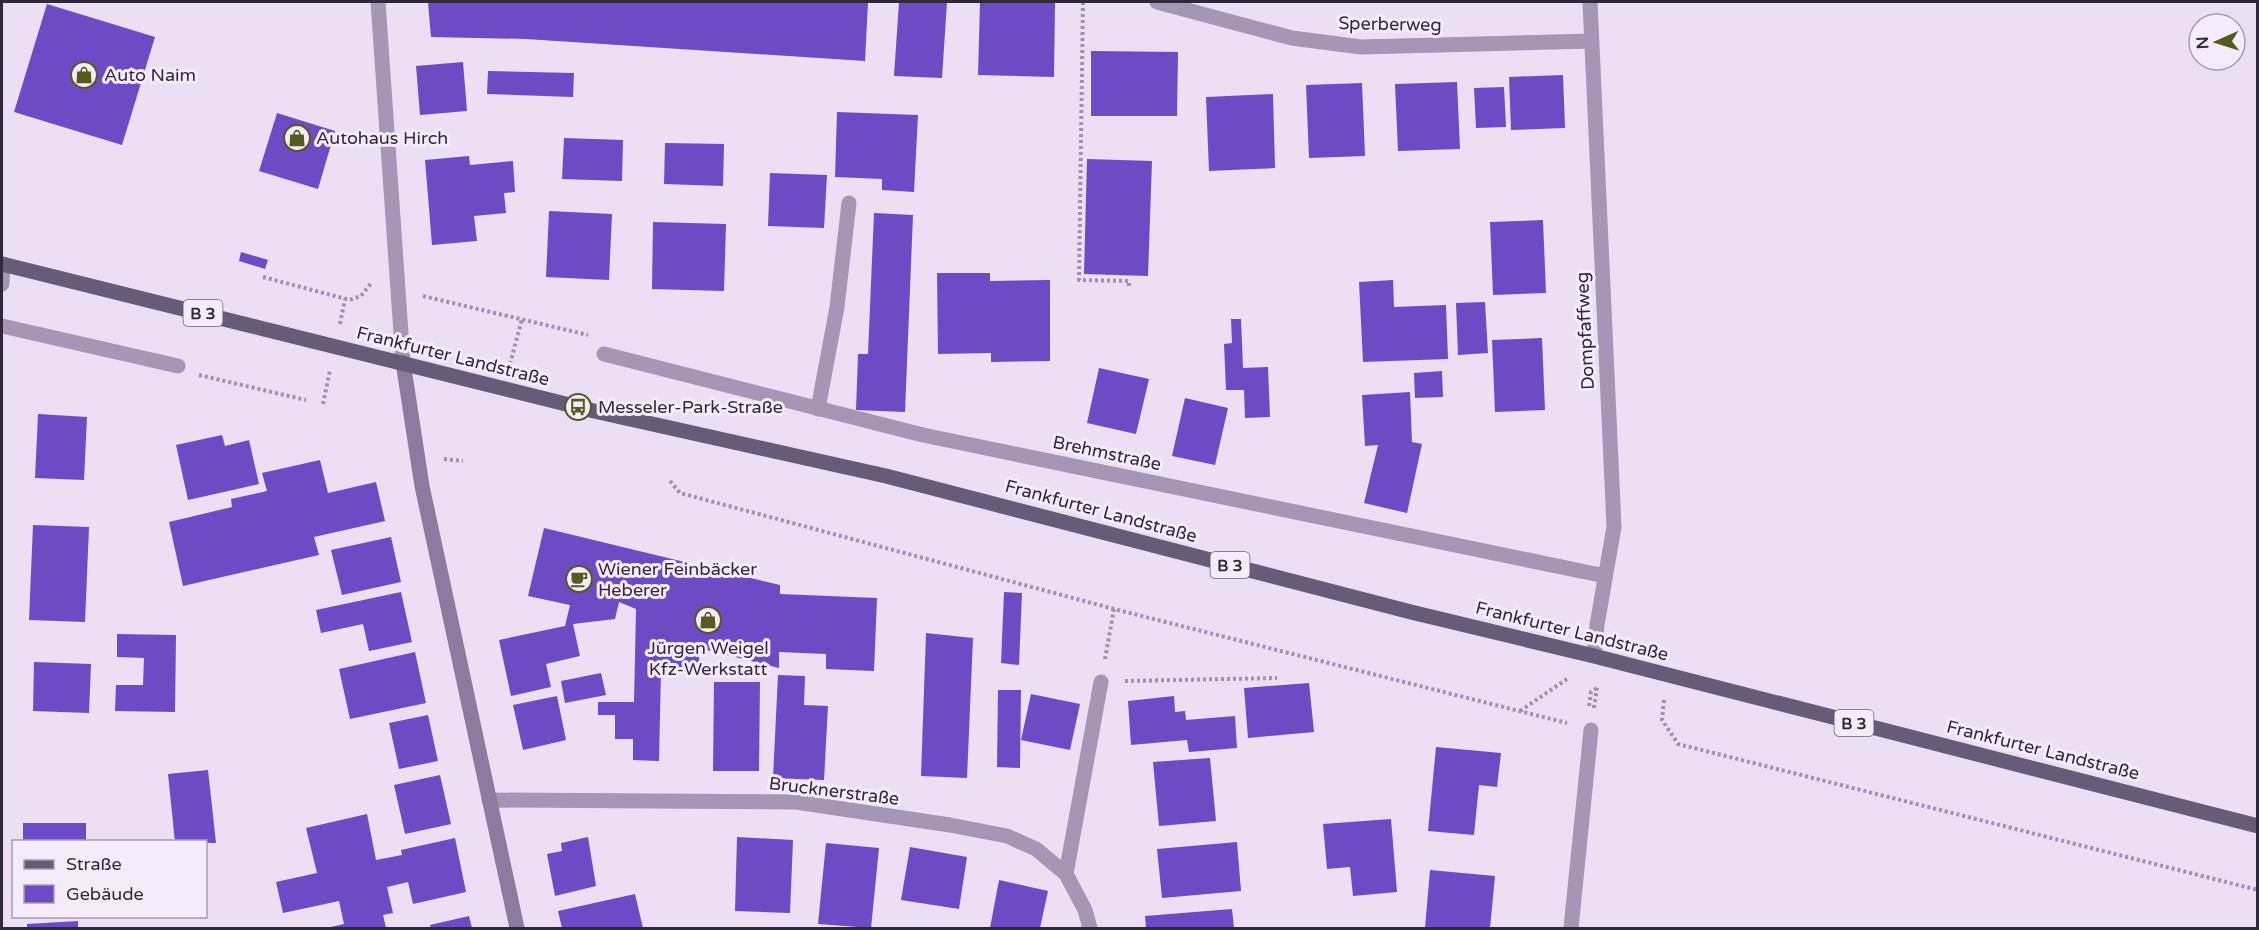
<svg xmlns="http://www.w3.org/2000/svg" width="2259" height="930" font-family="'Varela Round',sans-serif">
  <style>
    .building { fill: #6c4bc5 }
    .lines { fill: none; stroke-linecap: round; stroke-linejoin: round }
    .path { stroke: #9f91b2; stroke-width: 4; stroke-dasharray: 3 3; stroke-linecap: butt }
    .lane { stroke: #a496b4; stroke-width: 15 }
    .street { stroke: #a496b4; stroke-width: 15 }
    .secondary { stroke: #897c9f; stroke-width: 15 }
    .primary { stroke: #675b7a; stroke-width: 15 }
    .labels { text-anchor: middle; stroke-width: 6; stroke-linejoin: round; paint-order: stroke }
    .shield { fill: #f4ecfa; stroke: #6a6473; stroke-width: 1.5 }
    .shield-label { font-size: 16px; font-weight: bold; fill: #2f2a39 }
    .street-label { font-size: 18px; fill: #2f2a39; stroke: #f4ecfa }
    .poi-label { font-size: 18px; fill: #2f2a39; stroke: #f4ecfa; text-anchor: start }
  </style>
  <rect width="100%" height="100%" fill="#eadff3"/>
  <path class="building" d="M 428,2 L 868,2 L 865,61 L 526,39 L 431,37 Z
    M 899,2 L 947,2 L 942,78 L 894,76 Z
    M 980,2 L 1055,2 L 1054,77 L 978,75 Z
    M 47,4 L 155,37 L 122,145 L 14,112 Z
    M 1091,51 L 1178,52 L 1177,116 L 1091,116 Z
    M 463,62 L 467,111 L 420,115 L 416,66 Z
    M 488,71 L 574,73 L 573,97 L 487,94 Z
    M 1563,75 L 1565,128 L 1511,130 L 1509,77 Z
    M 1457,82 L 1460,149 L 1398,151 L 1395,84 Z
    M 1362,83 L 1365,156 L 1309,158 L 1306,85 Z
    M 1504,87 L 1506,127 L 1476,128 L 1474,88 Z
    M 1273,94 L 1275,168 L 1209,171 L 1206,97 Z
    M 837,112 L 918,115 L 914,192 L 882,190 L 882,179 L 835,177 Z
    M 277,113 L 335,131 L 318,189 L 259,171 Z
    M 564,138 L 623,140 L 622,181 L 562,179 Z
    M 665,143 L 724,144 L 723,186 L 664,184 Z
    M 469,156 L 470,165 L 513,161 L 515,192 L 504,193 L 506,213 L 474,216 L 477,241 L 432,245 L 425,160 Z
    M 1087,159 L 1152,161 L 1148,276 L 1084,274 Z
    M 770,173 L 827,175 L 824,228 L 768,226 Z
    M 549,211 L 612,214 L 609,280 L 546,277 Z
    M 874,213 L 913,215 L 905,412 L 856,410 L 858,354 L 868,354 Z
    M 1543,220 L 1546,293 L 1493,295 L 1490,222 Z
    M 653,222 L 726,224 L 724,291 L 652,289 Z
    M 241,252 L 268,260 L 265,269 L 239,261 Z
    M 937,273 L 990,273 L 990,281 L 1050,280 L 1050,361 L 991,362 L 991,353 L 938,354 Z
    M 1393,280 L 1394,307 L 1446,305 L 1448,359 L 1363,362 L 1359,282 Z
    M 1485,302 L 1488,353 L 1458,355 L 1456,303 Z
    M 1231,319 L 1241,319 L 1243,368 L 1268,367 L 1270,417 L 1245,418 L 1244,390 L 1226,390 L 1224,344 L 1232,343 Z
    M 1542,338 L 1545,410 L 1495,412 L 1492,340 Z
    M 1099,368 L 1149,379 L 1136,434 L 1087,423 Z
    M 1442,371 L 1443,397 L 1415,398 L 1414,373 Z
    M 1410,392 L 1412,442 L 1422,444 L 1407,513 L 1364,503 L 1378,445 L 1365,446 L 1362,395 Z
    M 1185,398 L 1228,408 L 1215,465 L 1172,456 Z
    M 38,414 L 87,417 L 84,480 L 35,478 Z
    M 222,435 L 225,446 L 249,440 L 259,484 L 188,500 L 176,445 Z
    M 320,460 L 328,493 L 376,482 L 385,521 L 314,537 L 319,555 L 183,586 L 169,522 L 232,507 L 231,499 L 267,491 L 262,473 Z
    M 33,525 L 89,527 L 85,622 L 29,620 Z
    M 544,528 L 780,585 L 780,594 L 877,598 L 874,671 L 826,669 L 826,654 L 779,652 L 779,668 L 699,648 L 699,671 L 661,670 L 659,761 L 633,760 L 633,739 L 615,739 L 615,715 L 598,715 L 598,702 L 634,702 L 636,609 L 619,602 L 615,619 L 573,624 L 580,656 L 546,664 L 551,687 L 511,696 L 499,640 L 565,626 L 570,605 L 528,596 Z
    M 391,537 L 401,582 L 342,595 L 331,550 Z
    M 401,592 L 412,642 L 369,651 L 363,624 L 321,633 L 316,610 Z
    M 1004,592 L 1022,593 L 1019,665 L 1001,663 Z
    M 926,633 L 973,638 L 967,778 L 921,776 Z
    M 117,634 L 176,635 L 175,712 L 115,711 L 116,685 L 143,685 L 144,658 L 117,657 Z
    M 415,652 L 426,703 L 350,719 L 339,669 Z
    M 34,662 L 91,664 L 89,713 L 33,711 Z
    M 601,673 L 606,695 L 565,703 L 561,681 Z
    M 778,675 L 805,676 L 804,705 L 828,706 L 824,780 L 773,778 Z
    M 714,682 L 760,682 L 759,771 L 713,771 Z
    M 1309,683 L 1314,732 L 1248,738 L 1244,688 Z
    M 998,690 L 1021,690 L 1020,768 L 997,767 Z
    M 1031,694 L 1080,704 L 1070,750 L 1021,740 Z
    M 557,696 L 566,740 L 523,750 L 513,705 Z
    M 1174,696 L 1175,712 L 1185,711 L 1186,720 L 1235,716 L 1237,748 L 1189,752 L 1187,740 L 1131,745 L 1128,701 Z
    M 428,715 L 438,761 L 399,769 L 389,723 Z
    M 1436,747 L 1501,753 L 1497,787 L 1479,785 L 1474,835 L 1428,831 Z
    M 1210,758 L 1216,821 L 1159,826 L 1153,762 Z
    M 208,770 L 216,843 L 175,842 L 168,774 Z
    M 440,775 L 451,824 L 405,834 L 394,785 Z
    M 367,814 L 376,860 L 402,855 L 401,850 L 455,838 L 466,892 L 413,904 L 408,882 L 387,887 L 393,913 L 383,915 L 386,928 L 326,928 L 344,924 L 339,901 L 283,913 L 276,882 L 317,873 L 306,828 Z
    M 1391,819 L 1397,892 L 1353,896 L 1350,867 L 1327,869 L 1323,824 Z
    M 23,823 L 86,823 L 86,842 L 23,842 Z
    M 588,837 L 596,886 L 555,896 L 547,854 L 562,851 L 561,843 Z
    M 737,837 L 793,840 L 790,913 L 735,911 Z
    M 1237,842 L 1241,891 L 1162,898 L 1157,849 Z
    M 826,843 L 879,848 L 871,928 L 818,924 Z
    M 910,847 L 967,857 L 959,909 L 901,900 Z
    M 1430,870 L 1495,876 L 1490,928 L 1425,928 Z
    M 999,880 L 1048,891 L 1040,928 L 990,928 Z
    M 635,894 L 643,928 L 562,928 L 558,911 Z
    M 1232,909 L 1234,928 L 1146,928 L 1145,916 Z
    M 469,916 L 472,928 L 431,928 L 430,925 Z
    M 78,921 L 78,928 L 27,928 L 27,924 Z"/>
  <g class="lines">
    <path class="path" d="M 1083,2 L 1079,280 L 1129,281 L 1129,289
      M 263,277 L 350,300 L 361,296 L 372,282
      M 423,296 L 588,335
      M 340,324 L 345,299
      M 510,364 L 522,319
      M 199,375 L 306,400
      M 323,404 L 330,370
      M 444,459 L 463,461
      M 670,481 L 680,493 L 1114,609 L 1567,723
      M 1105,659 L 1114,609
      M 1125,681 L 1277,678
      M 1664,700 L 1662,720 L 1678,744 L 2258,890
      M 1589,706 L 1591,692 L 1597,688
      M 1594,708 L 1597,688
      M 1520,711 L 1567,679"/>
    <path class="lane" d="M 2,326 L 178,366
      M 818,409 L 837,307 L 849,203
      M 1066,874 L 1101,682"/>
    <path class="street" d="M 378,2 L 403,362
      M 1157,2 L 1292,38 L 1361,47 L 1592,41
      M 1590,2 L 1614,527 L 1597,625 L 1594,656
      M 2,284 L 3,264
      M 604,354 L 923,435 L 1605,576
      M 489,800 L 796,802 L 950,825 L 1007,836 L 1036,849 L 1066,874 L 1085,910 L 1090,928
      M 1571,928 L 1591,730"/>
    <path class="secondary" d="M 403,362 L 422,486 L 517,928"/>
    <path class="primary" d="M 2,264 L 594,411 L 886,476 L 1411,612 L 1594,656 L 2258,826"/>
  </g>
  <defs>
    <symbol id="shop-ring" viewBox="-11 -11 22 22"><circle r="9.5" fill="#f4ecfa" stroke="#555a1f" stroke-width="1.5"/><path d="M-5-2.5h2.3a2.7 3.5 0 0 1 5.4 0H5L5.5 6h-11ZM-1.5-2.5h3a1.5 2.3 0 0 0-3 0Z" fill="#555a1f"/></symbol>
    <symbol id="bus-ring" viewBox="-11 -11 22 22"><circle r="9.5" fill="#f4ecfa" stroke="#555a1f" stroke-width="1.5"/><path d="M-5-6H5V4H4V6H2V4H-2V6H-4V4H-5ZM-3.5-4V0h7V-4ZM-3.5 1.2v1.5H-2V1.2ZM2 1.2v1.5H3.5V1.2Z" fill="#555a1f"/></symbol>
    <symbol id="cafe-ring" viewBox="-11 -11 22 22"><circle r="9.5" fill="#f4ecfa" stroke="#555a1f" stroke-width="1.5"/><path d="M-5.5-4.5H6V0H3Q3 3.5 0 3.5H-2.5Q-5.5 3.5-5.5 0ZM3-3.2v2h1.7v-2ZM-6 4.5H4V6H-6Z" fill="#555a1f"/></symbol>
  </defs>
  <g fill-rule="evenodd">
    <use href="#shop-ring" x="69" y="60" width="30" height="30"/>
    <use href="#shop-ring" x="282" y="123" width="30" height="30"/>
    <use href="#bus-ring" x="563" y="392" width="30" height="30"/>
    <use href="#cafe-ring" x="564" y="564" width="30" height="30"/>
    <use href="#shop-ring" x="693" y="605" width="30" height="30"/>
  </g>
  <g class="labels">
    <g class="shield">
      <rect x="183.5" y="300" width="39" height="26" rx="4.5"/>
      <rect x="1210.5" y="552" width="39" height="26" rx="4.5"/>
      <rect x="1834.5" y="710" width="39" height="26" rx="4.5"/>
    </g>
    <g class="shield-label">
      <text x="203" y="319">B 3</text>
      <text x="1230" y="571">B 3</text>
      <text x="1854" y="729">B 3</text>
    </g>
    <g class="street-label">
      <text transform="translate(1390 24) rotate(1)" y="6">Sperberweg</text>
      <text transform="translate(1585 331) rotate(-93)" y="6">Dompfaffweg</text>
      <text transform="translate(453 356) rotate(14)" y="6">Frankfurter Landstraße</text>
      <text transform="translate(1107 453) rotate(12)" y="6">Brehmstraße</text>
      <text transform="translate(1101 511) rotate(15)" y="6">Frankfurter Landstraße</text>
      <text transform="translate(1572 631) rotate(14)" y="6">Frankfurter Landstraße</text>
      <text transform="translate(2043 750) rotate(14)" y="6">Frankfurter Landstraße</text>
      <text transform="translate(834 791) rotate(7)" y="6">Brucknerstraße</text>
    </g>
    <g class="poi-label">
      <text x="104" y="81">Auto Naim</text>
      <text x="316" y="144">Autohaus Hirch</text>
      <text x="598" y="413">Messeler-Park-Straße</text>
      <text x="598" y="575">Wiener Feinbäcker<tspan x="598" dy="21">Heberer</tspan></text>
      <text x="708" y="654" text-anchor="middle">Jürgen Weigel<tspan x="708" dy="21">Kfz-Werkstatt</tspan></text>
    </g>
  </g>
  <rect width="2259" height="930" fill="none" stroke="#2f2a39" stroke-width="6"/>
  <rect x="12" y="840" width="195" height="78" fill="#f4ecfa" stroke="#a59ead" stroke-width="1.5"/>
  <rect x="24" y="860" width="30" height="9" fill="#675b7a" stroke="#a59ead" stroke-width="1.5"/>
  <text x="66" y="870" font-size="18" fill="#2f2a39">Straße</text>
  <rect x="24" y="885" width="30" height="18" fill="#6c4bc5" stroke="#a59ead" stroke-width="1.5"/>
  <text x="66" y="900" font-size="18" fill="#2f2a39">Gebäude</text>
  <g transform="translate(2217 42) rotate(267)"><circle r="28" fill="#f4ecfa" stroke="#a59ead" stroke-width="1.5"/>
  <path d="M0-4.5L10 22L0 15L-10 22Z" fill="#555a1f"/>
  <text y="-9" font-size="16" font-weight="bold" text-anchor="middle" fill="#2f2a39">N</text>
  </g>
</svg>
